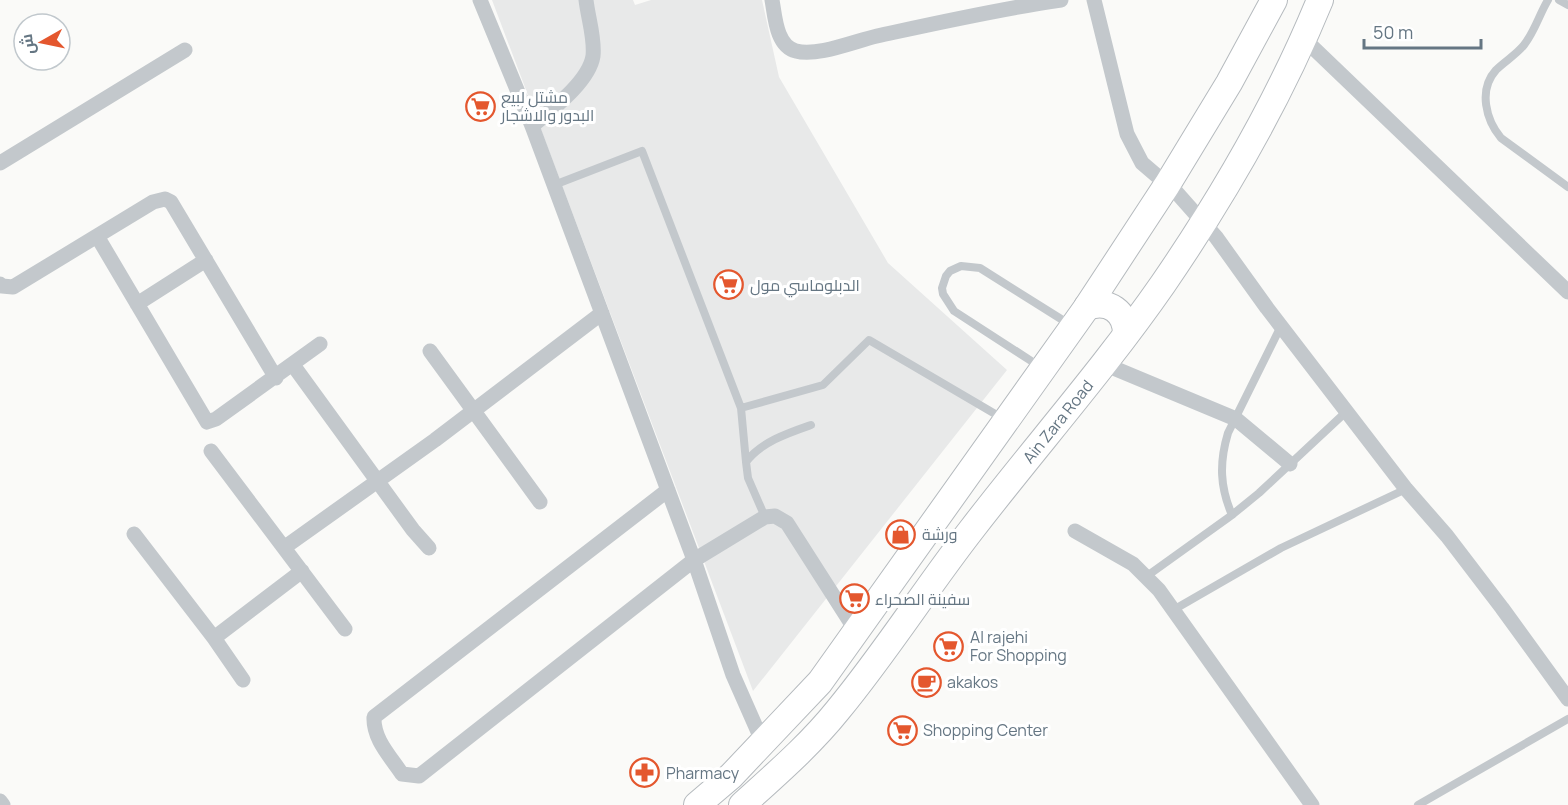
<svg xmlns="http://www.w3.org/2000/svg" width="1568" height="805" font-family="Manrope,Cairo,sans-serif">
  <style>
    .built { fill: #e8e9e9 }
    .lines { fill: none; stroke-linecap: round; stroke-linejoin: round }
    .primary-casing { stroke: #b5babe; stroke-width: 28 }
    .service { stroke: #c3c8cc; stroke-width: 8 }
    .minor { stroke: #c3c8cc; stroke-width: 15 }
    .primary { stroke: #fff; stroke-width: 26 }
    .labels { text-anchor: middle; stroke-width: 6; stroke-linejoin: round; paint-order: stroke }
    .poi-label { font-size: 16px; fill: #657683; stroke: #fff; text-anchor: start }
    .street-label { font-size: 16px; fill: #657683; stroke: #fff }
  </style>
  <rect width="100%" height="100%" fill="#fafaf8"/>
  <path class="built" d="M 492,0 L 633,0 L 635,5 L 651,0 L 762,0 L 779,77 L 888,263 L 1007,370 L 753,691 Z"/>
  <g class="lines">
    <defs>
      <g id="primary">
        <path d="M 1087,307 C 1109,299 1126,312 1126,334"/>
        <path d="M 697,805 L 731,776 L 820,682 L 1087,307 L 1167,185 L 1229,83 L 1274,0"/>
        <path id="s1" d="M 742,805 C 775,775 810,745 838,710 C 886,652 926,588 972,529 C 1035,447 1104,369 1163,284 C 1224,195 1279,100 1320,0"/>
      </g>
    </defs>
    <use href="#primary" class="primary-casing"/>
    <path class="service" d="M 1548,0 C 1539,15 1535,31 1524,45 C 1516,55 1505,61 1496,70 C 1478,90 1486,120 1501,138 L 1568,187
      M 1559,0 L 1568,5
      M 554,185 L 642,151 L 741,408 L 823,385 L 869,340 L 1002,418
      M 1039,366 L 954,311 L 943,294 L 942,288 L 946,276 L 950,271 L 961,266 L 980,268 L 1069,324
      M 741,408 L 746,462
      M 1232,515 C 1220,487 1219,463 1228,433 L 1281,326
      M 765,517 L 748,478 L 746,462 C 761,442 788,433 811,425
      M 1147,576 L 1232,515 L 1259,493 L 1347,411
      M 1175,609 L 1281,548 L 1406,489
      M 1418,805 L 1568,719"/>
    <path class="minor" d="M 480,0 L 532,126 L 694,560 L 733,675 L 763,743
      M 772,0 C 775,16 776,46 796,51 C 817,57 855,41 877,36 C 937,23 999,9 1061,0
      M 1094,0 L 1127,134 L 1142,163 L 1177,193 L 1216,237 L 1267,308 L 1406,489 L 1447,536 L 1502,608 L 1568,699
      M 1303,38 L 1568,292
      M 532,126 C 551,110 589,82 593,56 C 595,38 588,18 586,0
      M 0,163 L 185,50
      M 97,236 L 207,422 L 216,419 L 320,344
      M 0,284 L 2,286 L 13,287 L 153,202 L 165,199 L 171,202 L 276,378
      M 137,304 L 206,260
      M 430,351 L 540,502
      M 1104,364 L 1236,419 L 1290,464
      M 293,365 L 413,530 L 429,548
      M 211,451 L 345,629
      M 668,490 L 374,717 C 373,739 390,756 402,774 L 419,776 L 694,560 L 765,517 L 775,516 L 787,523 L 856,631
      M 1075,531 L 1133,564 L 1159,590 L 1312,805
      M 134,534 L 214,638 L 243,680
      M 285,547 L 435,440 L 602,313
      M 214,638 L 302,571
      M 0,801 L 3,805"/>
    <use href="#primary" class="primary"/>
  </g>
  <defs>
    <symbol id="supermarket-ring" viewBox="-11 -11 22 22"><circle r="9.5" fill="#fff" stroke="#e4572e" stroke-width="1.5"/><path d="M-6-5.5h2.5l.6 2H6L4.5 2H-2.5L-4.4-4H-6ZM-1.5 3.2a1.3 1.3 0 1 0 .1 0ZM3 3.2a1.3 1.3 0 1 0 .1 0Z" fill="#e4572e"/></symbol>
    <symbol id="shop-ring" viewBox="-11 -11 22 22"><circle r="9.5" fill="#fff" stroke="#e4572e" stroke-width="1.5"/><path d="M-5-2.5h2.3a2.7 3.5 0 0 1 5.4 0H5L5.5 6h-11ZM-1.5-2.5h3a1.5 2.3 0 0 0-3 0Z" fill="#e4572e"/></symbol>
    <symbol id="cafe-ring" viewBox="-11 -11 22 22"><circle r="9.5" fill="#fff" stroke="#e4572e" stroke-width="1.5"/><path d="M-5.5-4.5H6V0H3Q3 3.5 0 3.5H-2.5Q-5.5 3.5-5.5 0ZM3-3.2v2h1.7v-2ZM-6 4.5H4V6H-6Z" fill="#e4572e"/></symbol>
    <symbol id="pharmacy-ring" viewBox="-11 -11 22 22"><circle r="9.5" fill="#fff" stroke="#e4572e" stroke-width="1.5"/><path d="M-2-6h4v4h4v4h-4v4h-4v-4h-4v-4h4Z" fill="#e4572e"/></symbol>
  </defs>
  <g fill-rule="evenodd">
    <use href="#supermarket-ring" x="464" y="90" width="33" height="33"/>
    <use href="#supermarket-ring" x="712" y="268" width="33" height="33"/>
    <use href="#shop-ring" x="884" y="518" width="33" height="33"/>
    <use href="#supermarket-ring" x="838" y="582" width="33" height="33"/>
    <use href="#supermarket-ring" x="932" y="630" width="33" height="33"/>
    <use href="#cafe-ring" x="910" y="666" width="33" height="33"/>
    <use href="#supermarket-ring" x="886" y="714" width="33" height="33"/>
    <use href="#pharmacy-ring" x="628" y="756" width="33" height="33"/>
  </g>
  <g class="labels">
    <g class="poi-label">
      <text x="501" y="103">مشتل لبيع<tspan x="501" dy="18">البدور والاشجار</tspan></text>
      <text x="750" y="291">الدبلوماسي مول</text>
      <text x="922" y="540">ورشة</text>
      <text x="875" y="605">سفينة الصحراء</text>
      <text x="970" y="643">Al rajehi<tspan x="970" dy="18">For Shopping</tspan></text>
      <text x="947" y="688">akakos</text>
      <text x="923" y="736">Shopping Center</text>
      <text x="666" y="779">Pharmacy</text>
    </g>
    <g class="street-label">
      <text dy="6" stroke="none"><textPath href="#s1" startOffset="498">Ain Zara Road</textPath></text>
    </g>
  </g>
  <g transform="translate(42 42) rotate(261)"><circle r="28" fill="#ffffff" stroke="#c1c8cd" stroke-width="1.5"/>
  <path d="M0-4.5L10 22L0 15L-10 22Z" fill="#e4572e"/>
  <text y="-9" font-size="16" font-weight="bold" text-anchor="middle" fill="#657683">ش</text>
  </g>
  <path d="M1364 39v9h117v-9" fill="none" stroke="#657683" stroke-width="3"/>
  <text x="1373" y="39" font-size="18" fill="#657683" stroke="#ffffff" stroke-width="4.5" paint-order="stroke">50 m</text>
</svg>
